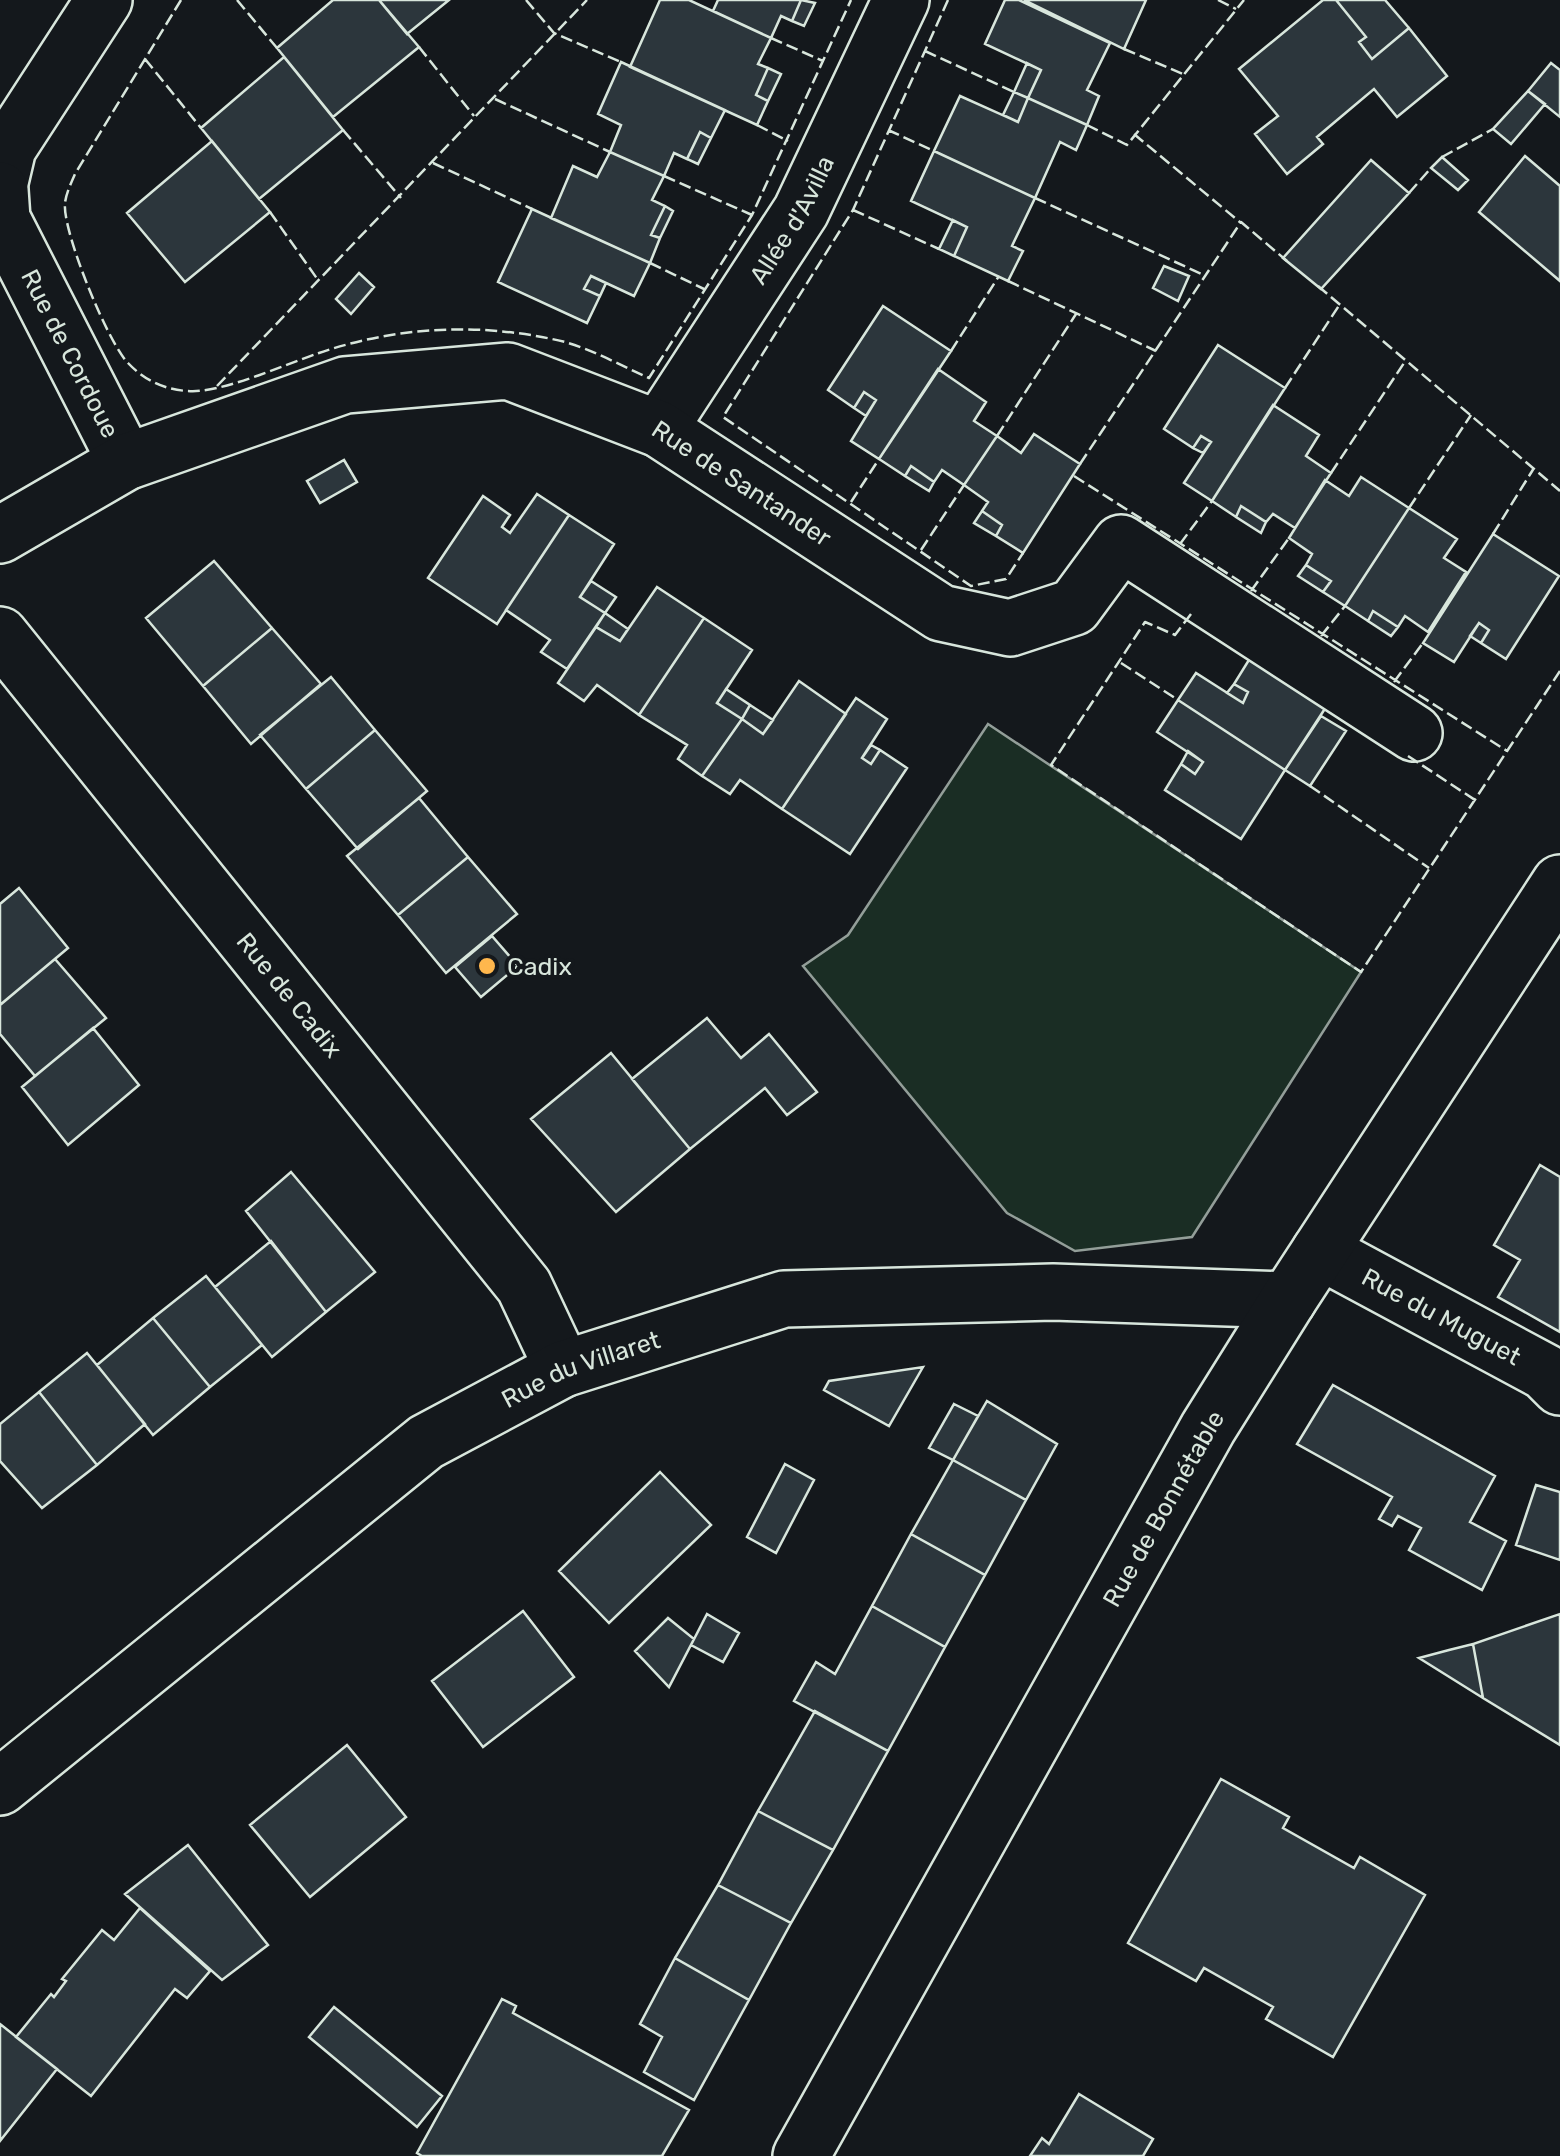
<svg xmlns="http://www.w3.org/2000/svg" width="1560" height="2156" font-family="Rubik,sans-serif">
  <style>
    .green { fill: #1a2d24; stroke: #939e99; stroke-width: 2.5 }
    .building { fill: #2c363c; stroke: #d8e6dc; stroke-width: 2.5 }
    .lines { fill: none; stroke-linecap: round; stroke-linejoin: round }
    .minor-casing { stroke: #d8e6dc; stroke-width: 60 }
    .primary-casing { stroke: #d8e6dc; stroke-width: 60 }
    .minor { stroke: #14181c; stroke-width: 55 }
    .primary { stroke: #14181c; stroke-width: 55 }
    .fence { stroke: #d8e6dc; stroke-width: 2.5; stroke-dasharray: 12 5; stroke-linecap: butt }
    .poi-dot { fill: #ffb74d; stroke: #14181c; stroke-width: 4 }
    .labels { text-anchor: middle; stroke-width: 8; stroke-linejoin: round; paint-order: stroke }
    .street-label { font-size: 25px; fill: #d8e6dc; stroke: #14181c }
    .poi-label { font-size: 25px; fill: #d8e6dc; stroke: #14181c; text-anchor: start }
  </style>
  <rect width="100%" height="100%" fill="#14181c"/>
  <path class="green" d="M 988,724 L 1361,972 L 1192,1237 L 1075,1251 L 1007,1213 L 803,966 L 848,935 Z"/>
  <path class="building" d="M 333,0 L 379,0 L 419,47 L 333,117 L 277,48 Z
    M 379,0 L 449,0 L 407,34 Z
    M 660,0 L 689,0 L 771,38 L 758,64 L 768,68 L 756,95 L 768,101 L 757,125 L 630,67 Z
    M 718,0 L 801,0 L 792,21 L 781,16 L 771,38 L 713,11 Z
    M 801,0 L 815,3 L 804,26 L 792,21 Z
    M 1005,0 L 1019,0 L 1110,43 L 1087,90 L 1099,96 L 1087,125 L 1028,98 L 1041,70 L 985,44 Z
    M 1024,0 L 1146,0 L 1124,49 Z
    M 1323,0 L 1336,0 L 1366,37 L 1359,42 L 1372,59 L 1409,28 L 1447,76 L 1397,117 L 1374,89 L 1317,137 L 1323,144 L 1287,174 L 1255,134 L 1278,116 L 1239,69 Z
    M 1336,0 L 1385,0 L 1409,28 L 1372,59 L 1359,42 L 1366,37 Z
    M 284,57 L 343,130 L 259,199 L 201,128 Z
    M 621,62 L 725,110 L 711,138 L 700,132 L 687,159 L 674,153 L 664,176 L 610,152 L 621,125 L 598,114 Z
    M 1027,63 L 1041,70 L 1028,98 L 1014,92 Z
    M 1551,63 L 1560,70 L 1560,117 L 1528,91 Z
    M 768,68 L 781,74 L 768,101 L 756,95 Z
    M 1528,91 L 1545,104 L 1511,144 L 1493,129 Z
    M 1014,92 L 1028,98 L 1018,122 L 1003,115 Z
    M 960,96 L 1018,122 L 1028,98 L 1087,125 L 1076,150 L 1060,142 L 1035,198 L 934,151 Z
    M 700,132 L 711,138 L 698,164 L 687,159 Z
    M 212,141 L 270,212 L 185,282 L 127,213 Z
    M 934,151 L 1035,198 L 1012,246 L 1023,251 L 1008,281 L 954,256 L 967,227 L 911,201 Z
    M 610,152 L 664,176 L 652,200 L 665,206 L 651,235 L 660,238 L 650,263 L 551,218 L 573,166 L 597,177 Z
    M 1525,156 L 1560,186 L 1560,281 L 1479,212 Z
    M 1442,157 L 1468,180 L 1458,190 L 1431,168 Z
    M 1371,160 L 1409,193 L 1321,289 L 1283,258 Z
    M 665,206 L 673,211 L 660,238 L 651,235 Z
    M 532,209 L 650,263 L 634,296 L 591,276 L 584,289 L 600,296 L 587,323 L 498,282 Z
    M 953,220 L 967,227 L 954,256 L 939,249 Z
    M 1164,266 L 1189,276 L 1178,301 L 1153,288 Z
    M 359,273 L 374,287 L 351,314 L 336,299 Z
    M 591,276 L 606,283 L 600,296 L 584,289 Z
    M 883,306 L 951,351 L 879,459 L 851,441 L 876,400 L 864,392 L 854,408 L 828,390 Z
    M 1218,345 L 1285,388 L 1212,501 L 1184,483 L 1211,442 L 1201,436 L 1193,448 L 1164,429 Z
    M 938,369 L 986,402 L 974,421 L 997,436 L 964,485 L 942,470 L 934,482 L 911,466 L 905,476 L 879,459 Z
    M 864,392 L 876,400 L 866,416 L 854,408 Z
    M 1273,405 L 1319,435 L 1306,456 L 1331,473 L 1295,528 L 1273,514 L 1266,522 L 1241,506 L 1236,517 L 1212,501 Z
    M 1034,434 L 1080,464 L 1023,553 L 996,536 L 1002,525 L 982,511 L 988,502 L 964,485 L 997,436 L 1021,453 Z
    M 1201,436 L 1211,442 L 1203,453 L 1193,448 Z
    M 344,460 L 357,482 L 320,503 L 307,481 Z
    M 911,466 L 934,482 L 929,491 L 905,476 Z
    M 1361,477 L 1409,508 L 1345,606 L 1323,592 L 1331,581 L 1306,565 L 1312,554 L 1289,538 L 1325,480 L 1349,496 Z
    M 537,494 L 569,515 L 497,624 L 428,578 L 483,496 L 510,515 L 502,527 L 510,533 Z
    M 1241,506 L 1266,522 L 1261,533 L 1236,517 Z
    M 1409,508 L 1457,539 L 1444,558 L 1466,572 L 1428,632 L 1405,616 L 1398,627 L 1373,611 L 1368,621 L 1345,606 Z
    M 982,511 L 1002,525 L 996,536 L 974,523 Z
    M 569,515 L 614,544 L 580,597 L 605,613 L 567,669 L 541,652 L 550,640 L 506,610 Z
    M 1493,534 L 1559,576 L 1506,659 L 1481,643 L 1489,630 L 1479,623 L 1454,662 L 1423,643 Z
    M 214,561 L 272,628 L 203,686 L 146,618 Z
    M 1306,565 L 1331,581 L 1323,592 L 1298,576 Z
    M 591,581 L 616,597 L 605,613 L 580,597 Z
    M 657,587 L 704,618 L 639,715 L 597,685 L 584,701 L 558,683 L 596,627 L 620,641 Z
    M 1373,611 L 1398,627 L 1391,636 L 1368,621 Z
    M 605,613 L 628,629 L 620,641 L 596,627 Z
    M 704,618 L 752,650 L 717,703 L 742,719 L 702,776 L 678,759 L 687,745 L 639,715 Z
    M 1479,623 L 1489,630 L 1481,643 L 1470,636 Z
    M 272,628 L 321,684 L 251,744 L 203,686 Z
    M 1252,655 L 1328,704 L 1285,770 L 1178,700 L 1196,673 L 1243,703 L 1248,692 L 1234,684 Z
    M 331,677 L 375,730 L 306,789 L 260,735 Z
    M 799,681 L 846,714 L 782,809 L 740,780 L 730,794 L 702,776 L 742,719 L 763,734 Z
    M 1234,684 L 1248,692 L 1243,703 L 1227,693 Z
    M 726,689 L 750,705 L 742,719 L 717,703 Z
    M 856,698 L 887,719 L 862,758 L 871,764 L 880,750 L 907,768 L 850,854 L 782,809 Z
    M 1178,700 L 1285,770 L 1241,839 L 1165,790 L 1181,764 L 1195,774 L 1203,762 L 1157,732 Z
    M 750,705 L 773,720 L 763,734 L 742,719 Z
    M 1321,716 L 1346,731 L 1310,786 L 1285,770 Z
    M 375,730 L 427,791 L 358,849 L 306,789 Z
    M 871,745 L 880,750 L 871,764 L 862,758 Z
    M 1188,751 L 1203,762 L 1195,774 L 1181,764 Z
    M 419,798 L 468,857 L 398,915 L 347,856 Z
    M 468,857 L 517,914 L 446,973 L 398,915 Z
    M 19,888 L 68,948 L 0,1005 L 0,904 Z
    M 492,936 L 518,966 L 481,997 L 455,967 Z
    M 55,959 L 106,1018 L 35,1076 L 0,1034 L 0,1005 Z
    M 707,1018 L 741,1058 L 769,1034 L 817,1092 L 787,1115 L 765,1088 L 690,1149 L 632,1079 Z
    M 93,1028 L 139,1085 L 68,1145 L 22,1087 Z
    M 611,1053 L 690,1149 L 616,1212 L 531,1119 Z
    M 1540,1165 L 1560,1177 L 1560,1332 L 1498,1297 L 1520,1260 L 1494,1245 Z
    M 291,1172 L 375,1272 L 326,1312 L 246,1211 Z
    M 271,1241 L 326,1312 L 272,1357 L 215,1287 Z
    M 206,1276 L 262,1345 L 210,1387 L 153,1318 Z
    M 153,1318 L 210,1387 L 153,1435 L 97,1365 Z
    M 87,1353 L 145,1424 L 97,1465 L 39,1392 Z
    M 923,1367 L 889,1426 L 824,1390 L 829,1381 Z
    M 1333,1385 L 1495,1476 L 1470,1522 L 1506,1541 L 1482,1590 L 1409,1550 L 1421,1528 L 1398,1516 L 1392,1526 L 1379,1519 L 1392,1497 L 1297,1444 Z
    M 39,1392 L 97,1465 L 42,1508 L 0,1461 L 0,1424 Z
    M 987,1401 L 1057,1444 L 1026,1500 L 953,1460 Z
    M 954,1404 L 978,1416 L 953,1460 L 929,1448 Z
    M 953,1460 L 1026,1500 L 985,1575 L 911,1534 Z
    M 785,1464 L 814,1480 L 776,1553 L 747,1537 Z
    M 660,1472 L 711,1525 L 609,1623 L 559,1571 Z
    M 1536,1485 L 1560,1492 L 1560,1560 L 1516,1545 Z
    M 911,1534 L 985,1575 L 945,1647 L 872,1606 Z
    M 872,1606 L 945,1647 L 888,1751 L 794,1701 L 816,1662 L 835,1674 Z
    M 523,1611 L 574,1677 L 483,1747 L 432,1681 Z
    M 707,1614 L 739,1633 L 723,1662 L 691,1645 Z
    M 1560,1614 L 1560,1745 L 1483,1698 L 1473,1644 Z
    M 668,1618 L 694,1639 L 669,1687 L 635,1651 Z
    M 1473,1644 L 1483,1698 L 1419,1658 L 1449,1650 Z
    M 815,1711 L 888,1751 L 833,1850 L 758,1811 Z
    M 347,1745 L 406,1817 L 310,1897 L 250,1825 Z
    M 1221,1779 L 1289,1817 L 1283,1828 L 1354,1868 L 1360,1857 L 1425,1895 L 1333,2057 L 1266,2019 L 1273,2007 L 1204,1968 L 1196,1981 L 1128,1943 Z
    M 758,1811 L 833,1850 L 791,1923 L 718,1885 Z
    M 188,1845 L 268,1945 L 222,1980 L 125,1894 Z
    M 718,1885 L 791,1923 L 749,2000 L 675,1958 Z
    M 140,1908 L 210,1971 L 187,1998 L 175,1989 L 91,2096 L 16,2037 L 51,1994 L 54,1997 L 66,1981 L 62,1979 L 102,1930 L 114,1940 Z
    M 675,1958 L 749,2000 L 694,2100 L 644,2072 L 662,2037 L 640,2024 Z
    M 502,1999 L 516,2006 L 513,2013 L 689,2110 L 662,2156 L 422,2156 L 417,2153 Z
    M 334,2007 L 442,2096 L 417,2127 L 309,2037 Z
    M 0,2024 L 57,2069 L 0,2141 Z
    M 1079,2094 L 1153,2139 L 1143,2156 L 1030,2156 L 1042,2138 L 1049,2144 Z"/>
  <g class="lines">
    <defs>
      <g id="minor">
        <path d="M 0,182 L 8,148 L 104,0"/>
        <path id="s1" d="M 0,190 L 2,219 L 126,462"/>
        <path id="s2" d="M 659,429 L 801,211 L 901,0"/>
        <path id="s3" d="M 0,535 L 126,462 L 345,385 L 508,371 L 659,429 L 941,613 L 1010,628 L 1074,607 L 1121,543 L 1414,733"/>
        <path id="s4" d="M 0,635 L 524,1286 L 563,1369"/>
        <path id="s5" d="M 1320,1251 L 1545,1372 L 1560,1387"/>
        <path id="s6" d="M 0,1787 L 426,1442 L 563,1369 L 784,1299 L 1053,1292 L 1288,1300"/>
      </g>
      <g id="primary">
        <path id="s7" d="M 801,2156 L 1208,1428 L 1288,1300 L 1560,883"/>
      </g>
    </defs>
    <use href="#minor" class="minor-casing"/>
    <use href="#primary" class="primary-casing"/>
    <use href="#minor" class="minor"/>
    <use href="#primary" class="primary"/>
    <path class="fence" d="M 181,0 L 75,174 C 71,183 66,194 65,203 C 62,231 108,343 128,363 C 144,380 165,390 188,391 C 220,394 286,364 319,353 C 398,326 483,322 565,342 C 593,350 622,366 649,378 L 752,215 L 851,0
      M 237,0 L 277,48
      M 526,0 L 554,33 L 621,62
      M 948,0 L 853,210 L 723,417 L 971,586 L 1006,579 L 1023,553
      M 1218,0 L 1236,9
      M 771,38 L 823,61
      M 419,47 L 474,116
      M 1124,49 L 1183,74
      M 925,51 L 1014,92
      M 145,59 L 201,128
      M 495,99 L 610,152
      M 757,125 L 788,141
      M 1087,125 L 1127,145 L 1244,0
      M 343,130 L 401,198
      M 888,130 L 934,151
      M 1134,134 L 1241,223
      M 1442,157 L 1493,129
      M 433,163 L 532,209
      M 664,176 L 752,215
      M 1409,193 L 1431,168
      M 1035,198 L 1206,276
      M 853,210 L 939,249
      M 270,212 L 318,280
      M 650,263 L 704,289
      M 1008,281 L 1156,351
      M 1318,286 L 1560,491
      M 951,351 L 999,276
      M 217,386 L 587,0
      M 1285,388 L 1340,304
      M 997,436 L 1076,314
      M 1080,464 L 1241,222 L 1287,261
      M 1331,473 L 1406,360
      M 1074,476 L 1507,751
      M 851,502 L 879,459
      M 1409,508 L 1471,415
      M 1493,534 L 1534,468
      M 1180,544 L 1212,501
      M 921,550 L 964,485
      M 1251,591 L 1289,538
      M 1191,614 L 1175,635 L 1145,622 L 1051,765 L 1361,972 L 1560,671
      M 1321,636 L 1345,606
      M 1121,663 L 1178,700
      M 1394,682 L 1423,643
      M 1408,756 L 1475,800
      M 1310,786 L 1429,868"/>
  </g>
  <circle class="poi-dot" cx="487" cy="966" r="10"/>
  <g class="labels">
    <g class="street-label">
      <text dy="9" stroke="none"><textPath href="#s2" startOffset="248">Allée d'Avilla</textPath></text>
      <text dy="9" stroke="none"><textPath href="#s1" startOffset="180">Rue de Cordoue</textPath></text>
      <text dy="9" stroke="none"><textPath href="#s3" startOffset="802">Rue de Santander</textPath></text>
      <text dy="9" stroke="none"><textPath href="#s4" startOffset="462">Rue de Cadix</textPath></text>
      <text dy="9" stroke="none"><textPath href="#s5" startOffset="138">Rue du Muguet</textPath></text>
      <text dy="9" stroke="none"><textPath href="#s6" startOffset="720">Rue du Villaret</textPath></text>
      <text dy="9" stroke="none"><textPath href="#s7" startOffset="742">Rue de Bonnétable</textPath></text>
    </g>
    <g class="poi-label">
      <text x="507" y="975">Cadix</text>
    </g>
  </g>
</svg>
